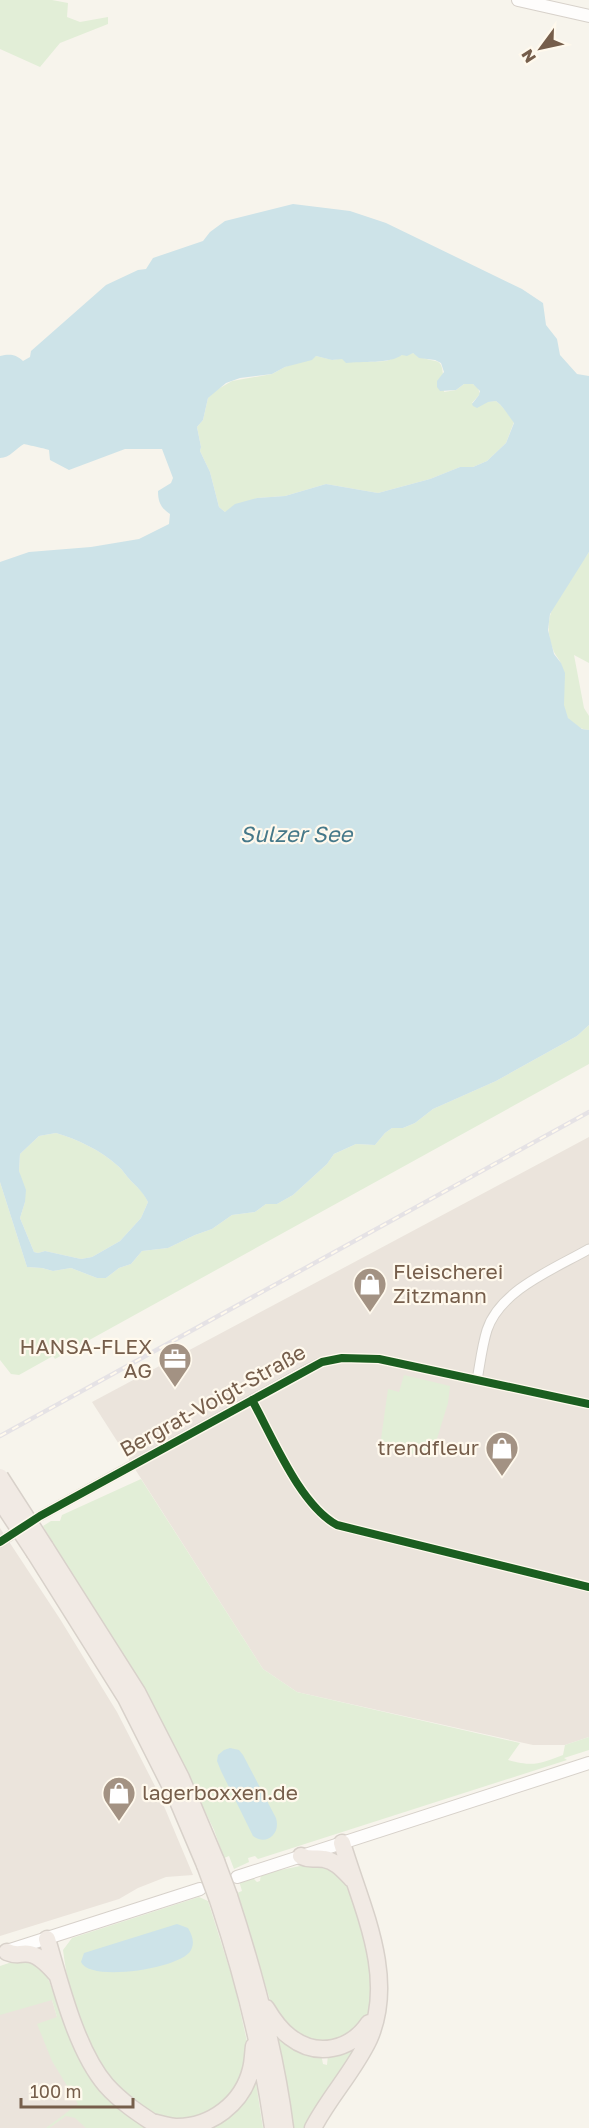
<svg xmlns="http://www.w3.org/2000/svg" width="589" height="2128" font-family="'Golos Text',sans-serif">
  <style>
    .industrial { fill: #ebe4dc }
    .green { fill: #e2eed7 }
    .water { fill: #cde3e8; fill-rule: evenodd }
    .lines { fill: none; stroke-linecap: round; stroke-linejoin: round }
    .street-casing { stroke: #d6d1ca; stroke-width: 11 }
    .secondary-casing { stroke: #d7d1ca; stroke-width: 14 }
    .highway-casing { stroke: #d8d1ca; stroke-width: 19 }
    .street { stroke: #fefdfc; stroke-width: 9 }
    .secondary { stroke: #fefdfc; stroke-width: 12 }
    .highway { stroke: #f1eae4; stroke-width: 16 }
    .rail-casing { stroke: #e5e2e5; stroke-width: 4.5 }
    .rail { stroke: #fff9ed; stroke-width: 2; stroke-dasharray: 7; stroke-linecap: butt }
    .highway-bridge-casing { stroke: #d8d1ca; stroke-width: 19; stroke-linecap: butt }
    .highway-bridge { stroke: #f1eae4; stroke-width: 16 }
    .cycleway-casing { stroke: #fff9ed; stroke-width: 11 }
    .cycleway { stroke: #1b5e20; stroke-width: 8 }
    .labels { text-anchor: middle; stroke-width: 4.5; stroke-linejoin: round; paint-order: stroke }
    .poi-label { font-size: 21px; fill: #765e4b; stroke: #fff9ed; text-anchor: start }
    .street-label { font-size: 21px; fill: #765e4b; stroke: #fff9ed }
    .water-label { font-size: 22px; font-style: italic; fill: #457889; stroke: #fff9ed }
  </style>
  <rect width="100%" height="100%" fill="#f7f4ec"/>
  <path class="industrial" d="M 589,1137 L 589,1737 L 565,1745 L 533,1745 L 297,1692 L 263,1669 L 92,1402 Z
    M 0,1528 L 60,1619 L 117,1712 L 158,1792 L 193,1875 L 166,1877 L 138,1888 L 119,1899 L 0,1936 Z
    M 0,1970 L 52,2000 L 58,2020 L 141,2128 L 0,2128 Z"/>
  <path class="green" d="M 0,0 L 52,0 L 68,3 L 67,17 L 80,22 L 108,17 L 108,24 L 60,43 L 40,67 L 0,49 Z
    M 413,353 C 440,369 443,348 444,392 L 456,390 L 464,384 L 473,384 L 478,388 L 480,394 L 472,403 L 496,401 C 503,406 508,414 514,422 L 506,443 L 487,461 L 473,467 L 460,467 L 430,479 L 378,493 L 326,484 L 285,496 L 257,498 L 225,512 L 219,507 L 210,472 L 200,451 L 201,447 L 197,427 L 203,420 L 208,398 L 213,392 L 232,381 L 272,374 L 285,367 L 316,356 L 333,360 L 343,358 L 367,362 L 386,361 L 402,355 Z
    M 589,552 L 589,663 L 574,655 L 584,708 L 589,716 L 589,730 C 552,725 568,687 561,664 C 560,660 556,656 554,652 C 549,640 547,628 550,616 C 555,597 578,568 589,552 Z
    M 589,1025 L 589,1064 L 55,1359 L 53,1356 L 19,1375 L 11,1374 L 0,1360 L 0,1182 L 27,1267 L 42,1268 L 53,1271 L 71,1268 L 97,1278 L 106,1278 L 119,1268 L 131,1264 L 142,1251 L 168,1248 L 195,1235 L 212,1229 L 232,1215 L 255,1212 L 266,1204 L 277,1204 L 293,1195 L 327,1164 L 334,1154 L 356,1144 L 375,1145 L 385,1133 L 392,1128 L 403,1128 L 415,1123 L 433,1109 L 496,1081 L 577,1036 Z
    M 56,1133 C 79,1140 100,1150 118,1166 C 123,1170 126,1176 131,1181 C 139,1189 143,1191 148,1202 L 141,1218 L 120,1241 L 92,1257 L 81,1259 L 45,1251 L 38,1253 L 34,1252 L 20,1218 L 25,1202 L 19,1171 L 20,1154 L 39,1136 Z
    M 404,1375 L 450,1386 L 448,1403 L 431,1458 L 380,1446 L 388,1389 L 399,1392 Z
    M 141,1479 L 263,1669 L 297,1692 L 520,1743 L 508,1760 C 534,1767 539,1764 563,1755 L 565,1745 L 589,1737 L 589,1750 L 564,1758 L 567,1760 L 258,1859 L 255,1856 L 248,1858 L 249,1862 L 234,1869 L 229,1856 L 224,1858 L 214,1830 L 180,1759 L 43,1526 L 51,1521 L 60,1521 L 62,1515 Z
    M 315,1863 L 343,1876 L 350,1891 L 373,1964 L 371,2010 L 365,2021 L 345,2041 L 307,2044 L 273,2010 L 237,1893 L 242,1891 L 239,1881 L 252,1877 L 257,1882 L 260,1881 L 261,1874 Z
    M 199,1897 L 208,1901 L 234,1983 L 248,2046 L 244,2080 L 207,2118 C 195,2119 175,2123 165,2121 C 160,2120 153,2115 149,2112 C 94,2083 70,2008 63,1950 L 72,1938 Z
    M 21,1959 L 36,1961 L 46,1973 L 71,2039 L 150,2128 L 86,2128 L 75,2118 L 66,2116 L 49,2128 L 46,2128 L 78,2104 L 52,2061 L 37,2024 L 57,2017 L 52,2000 L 0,2015 L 0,1966 Z
    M 275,2031 L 321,2054 L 323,2064 L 327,2065 L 328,2055 L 365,2034 L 309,2128 L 293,2128 Z
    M 251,2083 L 256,2083 L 263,2128 L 202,2128 Z"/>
  <path class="water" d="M 293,204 L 350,211 L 386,223 L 522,289 L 543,303 L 546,325 L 557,339 L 560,355 L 577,374 L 589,376 L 589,552 L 550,614 L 548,630 L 554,654 L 561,663 L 565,673 L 564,705 L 568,718 L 582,729 L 589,730 L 589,1025 L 577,1036 L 496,1081 L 433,1109 L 415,1123 L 403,1128 L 392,1128 L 385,1133 L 375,1145 L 356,1144 L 334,1154 L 327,1164 L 293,1195 L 277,1204 L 266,1204 L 255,1212 L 232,1215 L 212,1229 L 195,1235 L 168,1248 L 142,1251 L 131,1264 L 119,1268 L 106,1278 L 97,1278 L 71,1268 L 53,1271 L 42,1268 L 27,1267 L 0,1182 L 0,562 L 29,552 L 91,547 L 139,539 L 169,524 L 170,514 C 161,508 158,502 158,491 L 171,483 L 173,478 L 162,449 L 125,449 L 69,470 L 50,460 L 49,450 C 47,449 28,445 24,444 C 16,448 10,458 0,458 L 0,356 C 10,354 15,354 23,361 L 30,357 L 31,351 L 106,285 L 138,270 L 146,269 L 153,258 L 203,241 L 210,232 L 225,221 ZM 413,353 L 419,358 L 435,360 L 441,363 L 444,372 L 437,381 L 437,387 L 440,391 L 456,390 L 464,384 L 473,384 L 480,391 L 479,395 L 472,404 L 473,406 L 477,408 L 488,402 L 496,401 C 503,406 508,415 514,423 L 506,443 L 487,461 L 473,467 L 460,467 L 430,479 L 378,493 L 326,484 L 285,496 L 257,498 L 235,504 L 225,512 L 219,507 L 210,472 L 200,451 L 201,447 L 197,427 L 203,420 L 208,398 L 226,383 L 240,378 L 272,374 L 285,367 L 312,360 L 316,356 L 332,360 L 342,359 L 346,363 C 361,361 390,364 402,355 L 407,356 ZM 56,1133 C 79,1140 100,1150 118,1166 C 123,1170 126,1176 131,1181 C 139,1189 142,1191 148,1202 L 141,1218 L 120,1241 L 92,1257 L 81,1259 L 45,1251 L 38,1253 L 34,1252 L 20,1218 L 25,1202 L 26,1190 L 19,1171 L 20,1154 L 39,1136 Z
    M 230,1748 L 239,1750 L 243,1755 L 276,1818 C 281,1834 266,1846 253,1836 L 221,1771 L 217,1761 L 218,1755 L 224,1750 Z
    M 177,1924 L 188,1928 C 192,1935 195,1942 191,1950 C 183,1968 90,1983 81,1962 L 84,1953 Z"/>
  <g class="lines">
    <defs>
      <path id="street" d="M 477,1380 C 480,1364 482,1346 487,1330 C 500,1290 554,1269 589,1249
        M 252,1400 C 273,1438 300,1505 337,1525 L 589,1587
        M 40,1516 L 304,1371 L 322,1362 L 342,1358 L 379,1359 L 589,1404
        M 0,1542 L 11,1535"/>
      <path id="secondary" d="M 518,0 L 589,16
        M 237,1877 L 589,1763
        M 10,1950 L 200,1889"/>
      <path id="highway" d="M 45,1547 L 137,1692 L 181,1778 L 216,1861
        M 35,1553 L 126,1698 L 177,1799 L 205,1865
        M 301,1856 C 312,1861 314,1857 324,1859 C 336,1861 344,1871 352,1879
        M 229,1896 C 254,1972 275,2048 285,2128
        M 218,1900 C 243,1975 262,2050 273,2128
        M 47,1939 C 60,1983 76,2050 106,2085 C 122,2103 141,2115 161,2128
        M 7,1952 C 19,1957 20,1952 30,1954 C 41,1956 50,1967 57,1975
        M 266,2008 C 272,2018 280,2030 290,2037 C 317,2058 351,2050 369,2023
        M 152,2122 C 160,2124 168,2126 175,2127 C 211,2128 243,2103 251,2069 C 253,2062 253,2053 254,2046
        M 313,2128 C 329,2097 354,2071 369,2039 C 397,1976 360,1904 342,1843"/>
    </defs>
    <use href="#street" class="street-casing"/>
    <use href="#secondary" class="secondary-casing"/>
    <use href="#highway" class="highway-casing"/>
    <use href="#street" class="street"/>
    <use href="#secondary" class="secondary"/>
    <use href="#highway" class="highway"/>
    <defs>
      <path id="rail" d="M 0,1436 L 589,1112"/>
    </defs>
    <use href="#rail" class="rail-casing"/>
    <use href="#rail" class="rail"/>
    <defs>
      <path id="highway-bridge" d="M 0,1477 L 45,1547
        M 0,1500 L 35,1553
        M 216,1861 L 229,1896
        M 205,1865 L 218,1900"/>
    </defs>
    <use href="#highway-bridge" class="highway-bridge-casing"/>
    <use href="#highway-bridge" class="highway-bridge"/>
    <defs>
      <path id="cycleway" d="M 252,1400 C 273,1438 300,1505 337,1525 L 589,1587
        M 0,1542 L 40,1516 L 322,1362 L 342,1358 L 379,1359 L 589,1404"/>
    </defs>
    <use href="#cycleway" class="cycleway-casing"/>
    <use href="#cycleway" class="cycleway"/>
  </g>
  <defs>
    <symbol id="shop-pin" viewBox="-11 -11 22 30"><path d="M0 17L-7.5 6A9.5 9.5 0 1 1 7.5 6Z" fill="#a39283" stroke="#fff9ed"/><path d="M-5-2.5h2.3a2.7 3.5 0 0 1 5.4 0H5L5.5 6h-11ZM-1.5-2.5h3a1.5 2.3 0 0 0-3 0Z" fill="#fff"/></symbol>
    <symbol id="office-pin" viewBox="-11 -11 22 30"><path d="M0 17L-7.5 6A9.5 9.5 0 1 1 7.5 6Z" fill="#a39283" stroke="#fff9ed"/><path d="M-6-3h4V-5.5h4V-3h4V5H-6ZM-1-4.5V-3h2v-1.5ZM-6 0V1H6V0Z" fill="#fff"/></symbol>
  </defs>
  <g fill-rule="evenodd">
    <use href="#shop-pin" x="351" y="1265" width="38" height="52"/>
    <use href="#office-pin" x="156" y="1340" width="38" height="52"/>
    <use href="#shop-pin" x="483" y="1429" width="38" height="52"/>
    <use href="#shop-pin" x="100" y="1774" width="38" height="52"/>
  </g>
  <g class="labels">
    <g class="poi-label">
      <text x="393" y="1279">Fleischerei<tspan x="393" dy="24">Zitzmann</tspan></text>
      <text x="152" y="1354" text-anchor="end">HANSA-FLEX<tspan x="152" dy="24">AG</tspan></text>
      <text x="479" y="1455" text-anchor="end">trendfleur</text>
      <text x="142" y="1800">lagerboxxen.de</text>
    </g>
    <g class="street-label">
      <text transform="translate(213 1401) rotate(-29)" y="7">Bergrat-Voigt-Straße</text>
    </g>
    <g class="water-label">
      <text x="296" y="842">Sulzer See</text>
    </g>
  </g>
  <g transform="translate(541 48) rotate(237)" stroke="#fff9ed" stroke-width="4.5" paint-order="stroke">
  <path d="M0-4.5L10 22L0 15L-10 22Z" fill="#765e4b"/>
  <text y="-9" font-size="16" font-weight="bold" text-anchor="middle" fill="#765e4b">N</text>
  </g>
  <path d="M21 2098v9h112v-9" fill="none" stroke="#765e4b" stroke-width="3"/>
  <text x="30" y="2098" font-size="18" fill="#765e4b" stroke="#fff9ed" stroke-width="4.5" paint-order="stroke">100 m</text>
</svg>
